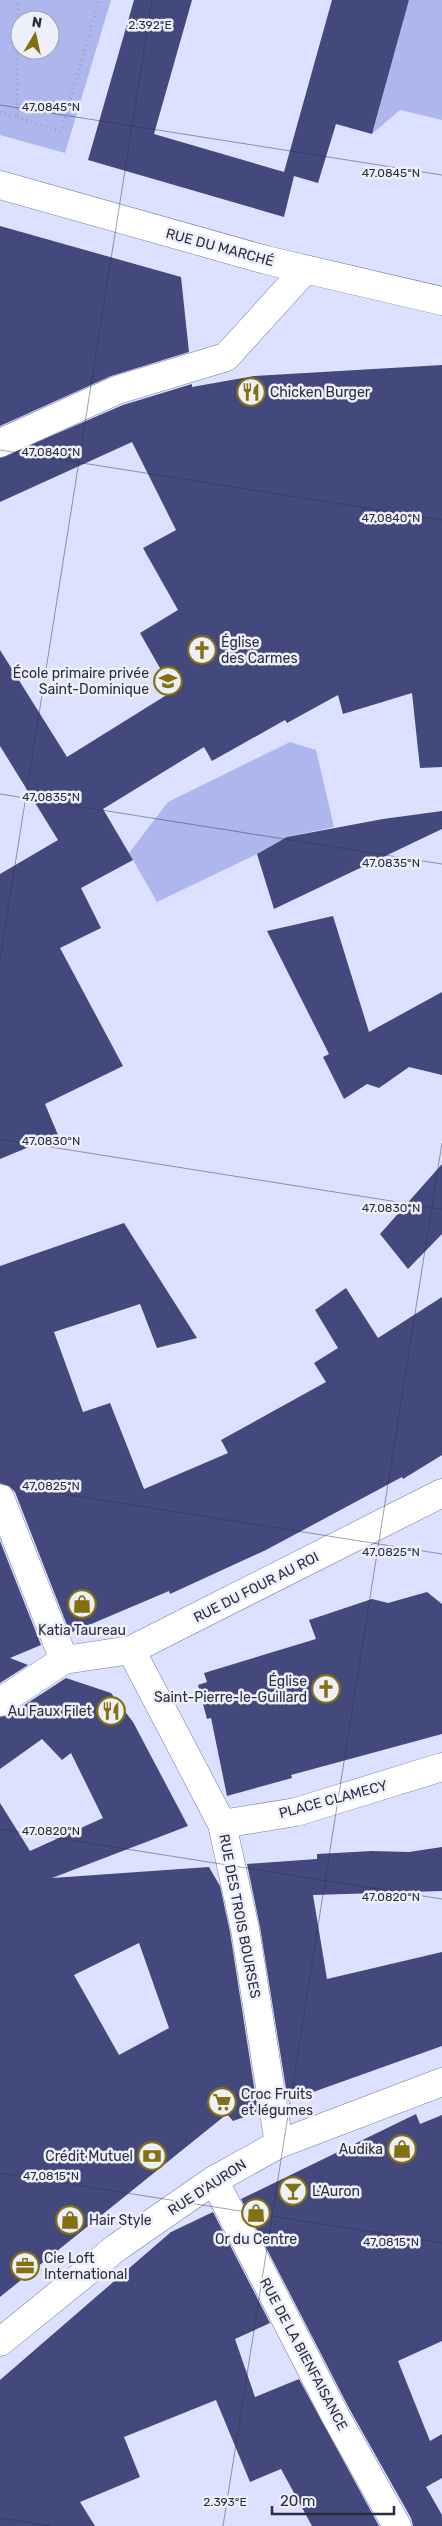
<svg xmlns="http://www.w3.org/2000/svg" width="442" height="2526" font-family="Rubik,sans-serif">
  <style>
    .green { fill: #aeb7ed; fill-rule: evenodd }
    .building { fill: #43497d; fill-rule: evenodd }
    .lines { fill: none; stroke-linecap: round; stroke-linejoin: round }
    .street-casing { stroke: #747ba9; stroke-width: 29 }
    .path { stroke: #9ba0ba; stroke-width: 3; stroke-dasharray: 1 4; stroke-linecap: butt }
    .street { stroke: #fff; stroke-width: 28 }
    .ticks { fill: none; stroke: #2b2e41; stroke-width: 1; stroke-opacity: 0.45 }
    .labels { text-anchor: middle; stroke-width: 5; stroke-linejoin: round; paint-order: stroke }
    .street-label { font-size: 14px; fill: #2b2e41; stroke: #edeff9 }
    .poi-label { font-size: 14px; fill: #2b2e41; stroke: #edeff9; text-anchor: start }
    .ticks-label { font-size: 12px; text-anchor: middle; fill: #2b2e41; stroke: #edeff9; stroke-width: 5; stroke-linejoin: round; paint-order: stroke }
  </style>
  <rect width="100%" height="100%" fill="#dbe1ff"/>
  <path class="green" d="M 0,0 L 111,0 L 65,153 L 0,135 ZM 20,20 L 50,20 L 50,50 L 20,50 Z
    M 409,0 L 442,0 L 442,120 L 400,110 L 372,134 Z
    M 290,742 L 316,750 L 334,827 L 287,837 L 257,854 L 157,902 L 129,853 L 168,802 Z"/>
  <path class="building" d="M 134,0 L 192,0 L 154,134 L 284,172 L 332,0 L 409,0 L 372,134 L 336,124 L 318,183 L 294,176 L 284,217 L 88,160 Z
    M 0,226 L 181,277 L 189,352 L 111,376 L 0,426 Z
    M 442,365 L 442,767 L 420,768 L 412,693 L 343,714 L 338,695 L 287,723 L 285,720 L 212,761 L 204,747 L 103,809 L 133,860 L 81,888 L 101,928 L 60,948 L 123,1066 L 45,1104 L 58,1135 L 0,1159 L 0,874 L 58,840 L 0,746 L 0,650 L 67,757 L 173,691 L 140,633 L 178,610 L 143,548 L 176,530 L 132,442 L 0,502 L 0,458 L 123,405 L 192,384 L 192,387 L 254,376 Z
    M 442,811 L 442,829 L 274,909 L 257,854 L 287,837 L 383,819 Z
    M 333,916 L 369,1032 L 442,992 L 442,1075 L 409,1067 L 379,1088 L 367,1084 L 344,1099 L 323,1057 L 329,1054 L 267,931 Z
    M 442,1164 L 442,1234 L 408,1269 L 380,1234 Z
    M 124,1223 L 197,1338 L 157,1348 L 140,1304 L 54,1332 L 83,1412 L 110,1403 L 144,1489 L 228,1453 L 221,1440 L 326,1382 L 314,1363 L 338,1348 L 315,1310 L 346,1288 L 378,1338 L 442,1297 L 442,1455 L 403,1479 L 402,1477 L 266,1550 L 170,1594 L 169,1591 L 70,1633 L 15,1492 L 9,1486 L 0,1483 L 0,1266 Z
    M 0,1541 L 41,1645 L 10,1658 L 28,1665 L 0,1683 Z
    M 427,1592 L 442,1604 L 442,1734 L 291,1775 L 292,1778 L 227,1796 L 211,1718 L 207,1719 L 198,1685 L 207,1682 L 204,1673 L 316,1639 L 309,1620 L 372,1599 L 388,1603 Z
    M 66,1678 L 111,1693 L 133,1722 L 188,1826 L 52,1878 L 209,1867 L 220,1886 L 230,1932 L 258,2112 L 233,2121 L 227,2114 L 0,2297 L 0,1803 L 30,1851 L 103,1818 L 71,1753 L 62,1760 L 42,1739 L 0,1769 L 0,1717 L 9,1715 ZM 139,1943 L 169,2028 L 119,2055 L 74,1975 Z
    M 442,1847 L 442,1891 L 313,1895 L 327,1979 L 442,1952 L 442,2046 L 288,2101 L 260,1927 L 247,1864 L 317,1859 L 317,1854 L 372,1851 L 409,1852 Z
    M 416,2114 L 420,2124 L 442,2115 L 442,2341 L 398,2361 L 430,2441 L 442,2434 L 442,2478 L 426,2487 L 442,2515 L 442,2526 L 413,2526 L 411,2518 L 350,2410 L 241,2199 Z
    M 213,2212 L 270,2323 L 235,2339 L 255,2397 L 299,2379 L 379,2526 L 312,2526 L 281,2469 L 250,2482 L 216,2400 L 124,2437 L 140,2477 L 80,2502 L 95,2526 L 0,2526 L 0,2380 L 171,2232 Z"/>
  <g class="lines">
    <defs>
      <path id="street" d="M 0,185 L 266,260 L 442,301
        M 0,443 L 117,390 L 226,357 L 305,270
        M 0,1498 L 64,1660
        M 131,1650 L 222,1824 L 245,1929 L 279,2144
        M 0,1702 L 64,1660 L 131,1650 L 442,1493
        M 222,1824 L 296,1812 L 442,1767
        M 214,2180 L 336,2417 L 397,2526
        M 0,2342 L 116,2248 L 214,2180 L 279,2144 L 442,2082"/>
    </defs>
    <use href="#street" class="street-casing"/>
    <path class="path" d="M 0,112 L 17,117 L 18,0
      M 17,117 L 61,131 L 99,0"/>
    <use href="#street" class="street"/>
  </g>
  <path class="ticks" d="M 0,105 L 442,175M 0,450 L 442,520M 0,794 L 442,864M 0,960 L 152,0M 0,1139 L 442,1209M 0,1484 L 442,1554M 0,1829 L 442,1899M 0,2173 L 442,2243M 0,2518 L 51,2526M 223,2526 L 442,1143"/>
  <defs>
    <symbol id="restaurant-ring" viewBox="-11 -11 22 22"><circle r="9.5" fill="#edeff9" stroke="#837010" stroke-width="1.5"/><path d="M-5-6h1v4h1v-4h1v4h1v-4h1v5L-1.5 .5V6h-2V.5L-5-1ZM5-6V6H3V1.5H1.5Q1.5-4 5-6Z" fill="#837010"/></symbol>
    <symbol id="church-ring" viewBox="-11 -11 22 22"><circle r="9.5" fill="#edeff9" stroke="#837010" stroke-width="1.5"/><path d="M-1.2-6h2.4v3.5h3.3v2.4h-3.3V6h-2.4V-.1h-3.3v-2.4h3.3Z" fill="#837010"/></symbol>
    <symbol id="school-ring" viewBox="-11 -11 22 22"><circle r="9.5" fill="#edeff9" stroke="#837010" stroke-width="1.5"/><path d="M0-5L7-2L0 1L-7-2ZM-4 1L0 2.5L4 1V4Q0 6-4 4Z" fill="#837010"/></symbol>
    <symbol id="shop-ring" viewBox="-11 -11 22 22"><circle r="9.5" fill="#edeff9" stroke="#837010" stroke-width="1.5"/><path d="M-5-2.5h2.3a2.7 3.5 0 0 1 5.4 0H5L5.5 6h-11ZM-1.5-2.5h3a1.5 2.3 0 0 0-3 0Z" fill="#837010"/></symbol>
    <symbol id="supermarket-ring" viewBox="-11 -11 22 22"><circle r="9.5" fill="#edeff9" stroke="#837010" stroke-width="1.5"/><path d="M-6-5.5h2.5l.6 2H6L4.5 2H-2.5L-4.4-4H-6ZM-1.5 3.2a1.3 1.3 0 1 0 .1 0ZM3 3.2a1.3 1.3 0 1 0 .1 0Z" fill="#837010"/></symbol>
    <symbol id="bank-ring" viewBox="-11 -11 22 22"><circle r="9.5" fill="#edeff9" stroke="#837010" stroke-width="1.5"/><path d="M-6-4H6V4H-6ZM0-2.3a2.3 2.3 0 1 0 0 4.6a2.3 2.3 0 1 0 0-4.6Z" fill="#837010"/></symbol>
    <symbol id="bar-ring" viewBox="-11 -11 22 22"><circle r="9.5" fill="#edeff9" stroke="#837010" stroke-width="1.5"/><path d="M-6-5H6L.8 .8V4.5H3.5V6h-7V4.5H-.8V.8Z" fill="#837010"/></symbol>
    <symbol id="office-ring" viewBox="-11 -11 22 22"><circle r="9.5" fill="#edeff9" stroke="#837010" stroke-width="1.5"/><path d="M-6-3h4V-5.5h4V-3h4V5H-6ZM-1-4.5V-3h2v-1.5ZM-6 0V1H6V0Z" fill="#837010"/></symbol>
  </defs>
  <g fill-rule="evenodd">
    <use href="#restaurant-ring" x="235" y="376" width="32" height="32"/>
    <use href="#church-ring" x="186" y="634" width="32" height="32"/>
    <use href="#school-ring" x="152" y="665" width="32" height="32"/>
    <use href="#shop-ring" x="66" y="1588" width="32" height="32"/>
    <use href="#church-ring" x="310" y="1673" width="32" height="32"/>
    <use href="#restaurant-ring" x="95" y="1695" width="32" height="32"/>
    <use href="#supermarket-ring" x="206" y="2086" width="32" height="32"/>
    <use href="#shop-ring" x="386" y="2133" width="32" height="32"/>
    <use href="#bank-ring" x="136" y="2140" width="32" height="32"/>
    <use href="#bar-ring" x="277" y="2175" width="32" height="32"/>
    <use href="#shop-ring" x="240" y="2197" width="32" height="32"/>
    <use href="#shop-ring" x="54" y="2204" width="32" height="32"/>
    <use href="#office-ring" x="9" y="2250" width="32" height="32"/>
  </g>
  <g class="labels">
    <g class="street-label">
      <text transform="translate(220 247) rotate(15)" y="5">RUE DU MARCHÉ</text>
      <text transform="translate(256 1587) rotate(-27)" y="5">RUE DU FOUR AU ROI</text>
      <text transform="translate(333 1799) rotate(-15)" y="5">PLACE CLAMECY</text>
      <text transform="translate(240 1916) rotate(79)" y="5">RUE DES TROIS BOURSES</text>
      <text transform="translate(207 2187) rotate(-33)" y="5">RUE D'AURON</text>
      <text transform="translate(304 2354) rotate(62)" y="5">RUE DE LA BIENFAISANCE</text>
    </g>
    <g class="poi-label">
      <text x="270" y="397">Chicken Burger</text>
      <text x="221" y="647">Église<tspan x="221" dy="16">des Carmes</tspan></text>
      <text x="149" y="678" text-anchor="end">École primaire privée<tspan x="149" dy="16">Saint-Dominique</tspan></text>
      <text x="82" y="1635" text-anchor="middle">Katia Taureau</text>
      <text x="307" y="1686" text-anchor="end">Église<tspan x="307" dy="16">Saint-Pierre-le-Guillard</tspan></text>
      <text x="92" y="1716" text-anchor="end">Au Faux Filet</text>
      <text x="241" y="2099">Croc Fruits<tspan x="241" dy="16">et légumes</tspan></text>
      <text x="383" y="2154" text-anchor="end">Audika</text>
      <text x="133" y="2161" text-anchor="end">Crédit Mutuel</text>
      <text x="312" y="2196">L'Auron</text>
      <text x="89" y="2225">Hair Style</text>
      <text x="256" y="2244" text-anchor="middle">Or du Centre</text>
      <text x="44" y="2263">Cie Loft<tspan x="44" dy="16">International</tspan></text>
    </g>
  </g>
  <g class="ticks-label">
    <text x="150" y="29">2.392°E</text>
    <text x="51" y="111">47.0845°N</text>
    <text x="391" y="177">47.0845°N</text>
    <text x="51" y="456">47.0840°N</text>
    <text x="391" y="522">47.0840°N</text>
    <text x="51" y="801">47.0835°N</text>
    <text x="391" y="867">47.0835°N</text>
    <text x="51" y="1145">47.0830°N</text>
    <text x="391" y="1212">47.0830°N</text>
    <text x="51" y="1490">47.0825°N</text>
    <text x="391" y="1556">47.0825°N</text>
    <text x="51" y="1835">47.0820°N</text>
    <text x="391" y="1901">47.0820°N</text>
    <text x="51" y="2180">47.0815°N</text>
    <text x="391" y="2246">47.0815°N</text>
    <text x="225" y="2506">2.393°E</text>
  </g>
  <g transform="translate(35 35) rotate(9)"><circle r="24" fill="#edeff9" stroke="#9fa2af"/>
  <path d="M0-4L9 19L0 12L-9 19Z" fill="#837010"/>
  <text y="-8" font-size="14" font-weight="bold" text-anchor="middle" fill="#2b2e41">N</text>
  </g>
  <path d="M272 2506v8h122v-8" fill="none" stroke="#2b2e41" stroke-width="2.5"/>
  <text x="280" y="2506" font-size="15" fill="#2b2e41" stroke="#edeff9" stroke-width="4" paint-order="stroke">20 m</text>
</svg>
